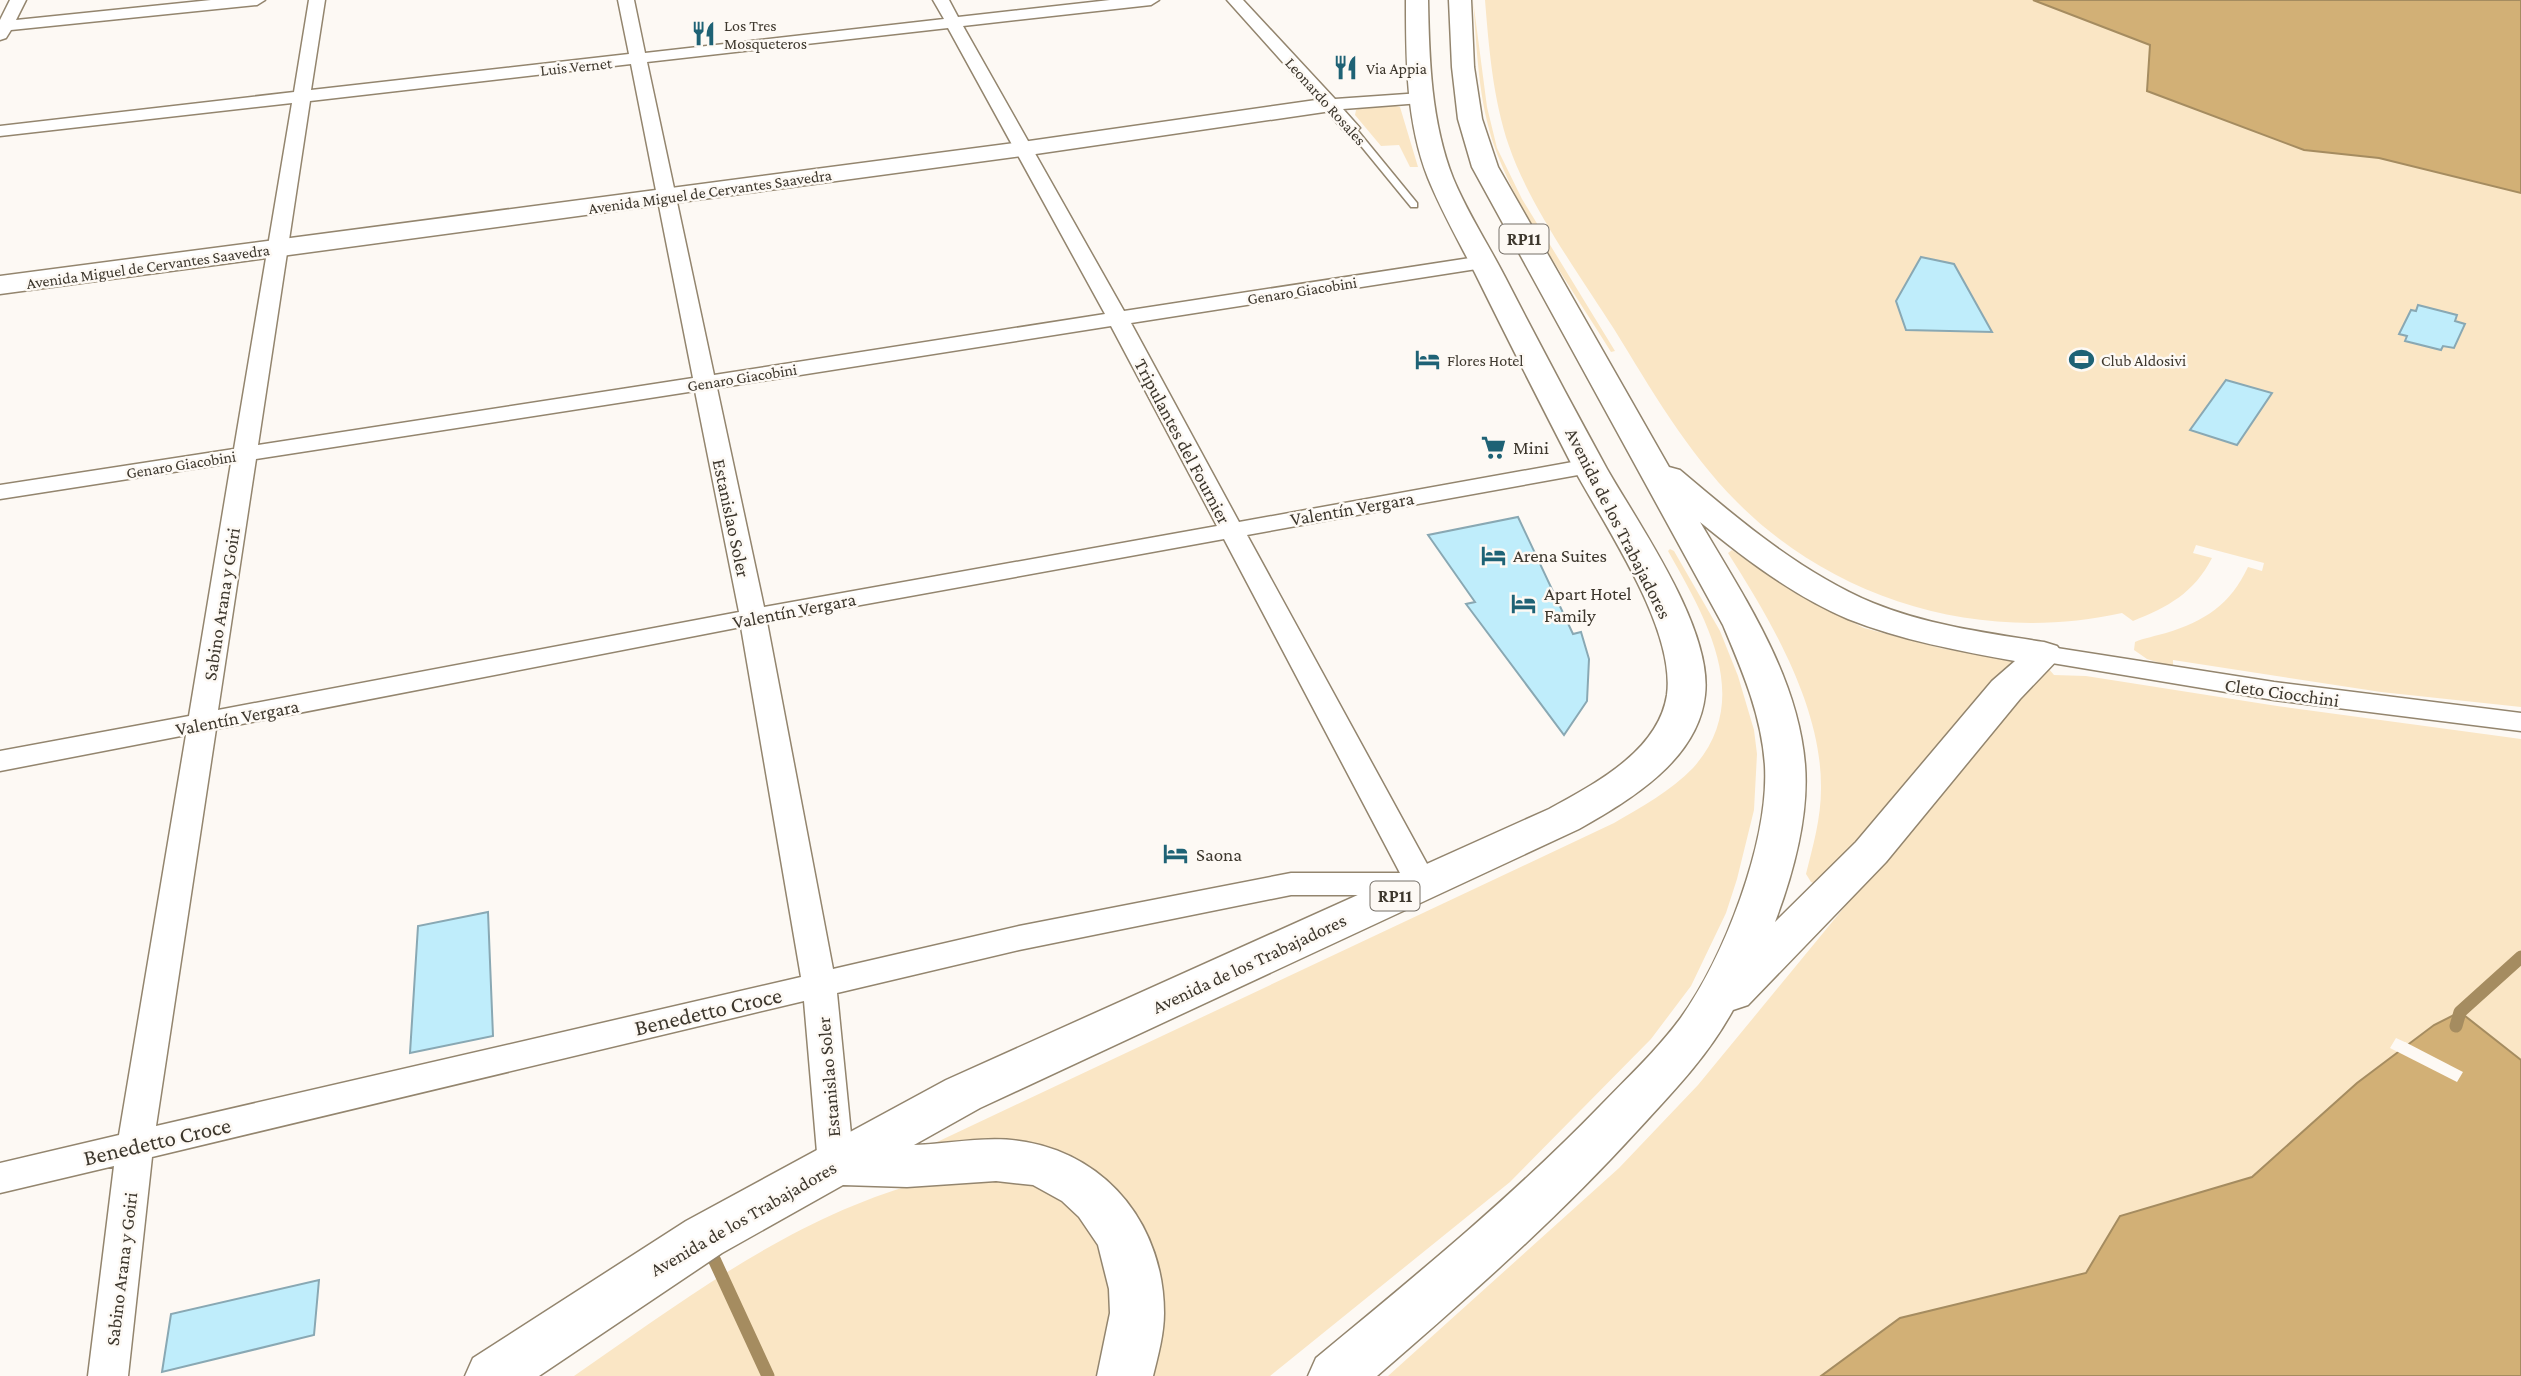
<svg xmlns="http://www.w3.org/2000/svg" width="2521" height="1376" font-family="'Crimson Pro',serif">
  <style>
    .green { fill: #fae6c5 }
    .water { fill: #d2b076; stroke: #a58c60; stroke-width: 2 }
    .pier { fill: #fdf9f4 }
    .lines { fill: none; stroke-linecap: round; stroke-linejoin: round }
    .stream { stroke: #a58c60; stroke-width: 13 }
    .building { fill: #bfedfb; stroke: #89a8b3; stroke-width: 2 }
    .lane-casing { stroke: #93856e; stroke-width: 3 }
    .street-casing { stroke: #93856e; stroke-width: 3 }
    .secondary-casing { stroke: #93856e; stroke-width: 3 }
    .primary-casing { stroke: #93856e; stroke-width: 3 }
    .lane { fill: #fff; fill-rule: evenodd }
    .street { fill: #fff; fill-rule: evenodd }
    .secondary { fill: #fff; fill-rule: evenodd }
    .primary { fill: #fff; fill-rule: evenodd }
    .labels { text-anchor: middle; stroke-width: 5; stroke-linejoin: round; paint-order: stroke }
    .far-poi-label { font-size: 16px; fill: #3d372d; stroke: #fdf9f4; text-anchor: start }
    .far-street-label { font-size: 16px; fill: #3d372d; stroke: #fdf9f4 }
    .shield { fill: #fdf9f4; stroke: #777169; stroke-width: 2 }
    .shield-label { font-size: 18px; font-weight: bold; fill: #3d372d }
    .street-label { font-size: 19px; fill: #3d372d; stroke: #fdf9f4 }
    .poi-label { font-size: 19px; fill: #3d372d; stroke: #fdf9f4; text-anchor: start }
    .near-street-label { font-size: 23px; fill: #3d372d; stroke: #fdf9f4 }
  </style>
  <rect width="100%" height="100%" fill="#fdf9f4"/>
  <path class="green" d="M 1473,0 L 1487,107 L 1497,148 L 1522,199 L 1615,351 L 1611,352 C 1573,290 1519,215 1495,148 C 1478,101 1477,49 1473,0 Z
    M 1485,0 L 2033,0 L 2150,45 L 2148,91 L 2304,150 L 2379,158 L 2521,193 L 2521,707 L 2381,692 L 2173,660 L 2173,667 L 2147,659 L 2134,650 L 2135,642 C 2144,638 2156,636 2166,633 C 2205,621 2230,605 2248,567 L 2262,571 L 2264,563 L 2196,545 L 2193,553 L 2212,558 C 2194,593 2168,607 2133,621 L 2122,613 C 1984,644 1836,602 1737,502 C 1687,452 1651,389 1614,329 C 1580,276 1529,205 1509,146 C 1493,99 1489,49 1485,0 Z
    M 1392,105 L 1400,107 L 1418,167 L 1410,167 L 1399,145 L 1381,146 L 1355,115 L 1356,110 L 1365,106 Z
    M 1670,549 L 1674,551 L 1720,631 L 1738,676 L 1754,730 L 1757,754 L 1754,810 L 1737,879 L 1726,913 L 1691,986 L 1651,1039 L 1510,1182 L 1270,1376 L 1150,1376 L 1160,1276 L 1150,1242 L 1134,1212 L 1111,1185 L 918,1151 L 1614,823 C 1641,807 1671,791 1693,768 C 1755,699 1705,617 1668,551 Z
    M 1732,550 L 1795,593 L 1864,628 L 1940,648 L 2020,662 L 1818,885 L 1811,882 L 1806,874 C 1813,846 1821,818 1821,789 C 1822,706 1771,621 1728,553 Z
    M 2048,668 L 2054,675 L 2086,676 L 2277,706 L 2521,739 L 2521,1060 L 2460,1012 L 2434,1025 L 2409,1044 L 2396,1038 L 2390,1048 L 2400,1053 L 2357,1083 L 2252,1177 L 2120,1216 L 2086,1273 L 1900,1318 L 1821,1376 L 1388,1376 L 1619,1168 L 1698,1085 L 2019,695 Z
    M 930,1180 L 1045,1180 L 1110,1242 L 1113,1376 L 574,1376 C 686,1299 796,1214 930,1180 Z"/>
  <path class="water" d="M 2033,0 L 2521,0 L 2521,193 L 2379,158 L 2304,150 L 2147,91 L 2150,45 Z
    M 2460,1012 L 2521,1060 L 2521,1376 L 1821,1376 L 1900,1318 L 2086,1273 L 2120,1216 L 2252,1177 L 2357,1083 L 2434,1025 Z"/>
  <path class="pier" d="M 2405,1042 L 2463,1072 L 2457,1082 L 2396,1051 Z"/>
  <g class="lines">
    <path class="stream" d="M 2456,1026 L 2460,1012 L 2521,957
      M 708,1246 L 768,1376"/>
  </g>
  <path class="building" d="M 1921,257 L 1954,264 L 1992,332 L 1906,330 L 1896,301 Z
    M 2418,305 L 2457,315 L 2455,321 L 2465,324 L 2454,348 L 2443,346 L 2441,350 L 2405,341 L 2407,336 L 2399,334 L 2411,310 L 2416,311 Z
    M 2226,380 L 2272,393 L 2237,445 L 2190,430 Z
    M 1518,517 L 1573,634 L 1581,632 L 1589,659 L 1587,701 L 1564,735 L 1466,604 L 1475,602 L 1428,535 Z
    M 488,912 L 493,1036 L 410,1053 L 418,926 Z
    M 319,1280 L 314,1335 L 162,1372 L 171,1314 Z"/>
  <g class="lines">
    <defs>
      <path id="lane" d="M 1348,126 L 1354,126 L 1417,203 L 1417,207 L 1411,207 L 1348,130 Z"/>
      <path id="street" d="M 10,0 L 26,0 L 16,20 L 211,0 L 265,0 L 257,5 L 11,30 L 6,38 L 0,40 L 0,20 Z
        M 309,0 L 325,0 L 311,90 L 629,54 L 618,0 L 634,0 L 645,53 L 944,19 L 933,0 L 949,0 L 958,17 L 1110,0 L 1159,0 L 1151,5 L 963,26 L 1124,311 L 1483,256 L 1490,258 L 1493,262 L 1490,266 L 1483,268 L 1131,323 L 1239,522 L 1589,459 L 1597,461 L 1601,466 L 1597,471 L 1589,473 L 1247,535 L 1438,884 L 1433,892 L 1422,895 L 1291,895 L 1019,950 L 837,993 L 854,1164 L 849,1175 L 836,1179 L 823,1175 L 818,1164 L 804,1001 L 152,1157 L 128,1376 L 88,1376 L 114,1166 L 0,1193 L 0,1163 L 119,1135 L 186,735 L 0,771 L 0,751 L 189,716 L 231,463 L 0,499 L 0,485 L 234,449 L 292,103 L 0,136 L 0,126 L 294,92 ZM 948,28 L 1105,314 L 714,375 L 647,62 ZM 631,64 L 693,378 L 258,445 L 310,101 ZM 1111,326 L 1217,526 L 764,607 L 717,388 ZM 695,391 L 739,612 L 218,710 L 256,459 ZM 1224,539 L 1400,873 L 1291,873 L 1019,926 L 833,969 L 767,622 ZM 741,627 L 801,977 L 156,1126 L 216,729 Z
        M 1227,0 L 1243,0 L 1335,99 L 1421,93 L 1430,98 L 1421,103 L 1343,109 L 1360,128 L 1351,133 L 1345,132 Z
        M 2044,646 L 2274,682 L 2521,713 L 2521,731 L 2274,700 L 2034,660 L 2030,654 L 2034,648 Z"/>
      <path id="secondary" d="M 1330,98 L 1338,100 L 1342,105 L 1338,110 L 1022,156 L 0,294 L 0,276 L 1022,142 Z"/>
      <path id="primary" d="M 1406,0 L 1428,0 C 1429,59 1431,122 1453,178 C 1467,212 1488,244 1505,277 C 1538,341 1572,405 1607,469 C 1639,525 1713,629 1705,695 C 1698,760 1630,800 1579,829 L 980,1108 L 914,1145 C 951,1144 988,1135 1026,1142 C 1110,1157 1164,1228 1164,1313 C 1164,1334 1158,1356 1153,1376 L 1097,1376 L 1110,1313 L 1109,1289 L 1098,1245 L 1079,1217 L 1062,1201 L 1033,1185 L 996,1181 L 907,1187 L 843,1185 L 722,1253 L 539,1376 L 465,1376 L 473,1358 L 686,1221 L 946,1080 L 1549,809 C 1594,784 1658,752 1667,695 C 1676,628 1604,525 1573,467 C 1540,403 1507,338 1475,273 C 1459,242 1441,210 1428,178 C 1406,122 1406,59 1406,0 Z
        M 1449,0 L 1471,0 L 1474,67 L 1482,119 L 1498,167 L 1669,467 L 1680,470 C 1739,520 1800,572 1873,603 C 1927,625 1986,633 2044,642 L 2057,646 L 2063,654 L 2020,699 L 1886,862 L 1748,1005 L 1733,1010 C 1708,1056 1673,1092 1637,1131 C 1557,1219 1467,1298 1377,1376 L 1308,1376 L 1316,1358 C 1414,1277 1513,1196 1601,1105 C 1628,1077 1657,1050 1680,1019 C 1724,958 1769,842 1765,766 C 1762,716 1742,670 1723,625 L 1472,167 L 1458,119 L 1452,67 ZM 1700,522 C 1745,559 1794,596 1848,619 C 1901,640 1959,651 2015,661 L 1992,681 L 1856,842 L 1775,922 C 1793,874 1809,817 1805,765 C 1798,676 1744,597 1700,522 Z"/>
    </defs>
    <use href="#lane" class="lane-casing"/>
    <use href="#street" class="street-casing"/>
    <use href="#secondary" class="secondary-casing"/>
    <use href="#primary" class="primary-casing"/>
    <use href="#lane" class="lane"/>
    <use href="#street" class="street"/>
    <use href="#secondary" class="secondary"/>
    <use href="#primary" class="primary"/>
  </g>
  <defs>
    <symbol id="restaurant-bare" viewBox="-9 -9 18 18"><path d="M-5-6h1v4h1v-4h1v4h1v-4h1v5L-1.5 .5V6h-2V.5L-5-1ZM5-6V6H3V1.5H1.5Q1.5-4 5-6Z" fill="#1e6275" stroke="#fdf9f4" stroke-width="2.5" paint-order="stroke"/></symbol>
    <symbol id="hotel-bare" viewBox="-9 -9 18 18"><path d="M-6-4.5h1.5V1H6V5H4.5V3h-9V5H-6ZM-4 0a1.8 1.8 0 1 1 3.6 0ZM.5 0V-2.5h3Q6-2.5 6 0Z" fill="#1e6275" stroke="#fdf9f4" stroke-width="2.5" paint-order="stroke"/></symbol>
    <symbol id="stadium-bare" viewBox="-9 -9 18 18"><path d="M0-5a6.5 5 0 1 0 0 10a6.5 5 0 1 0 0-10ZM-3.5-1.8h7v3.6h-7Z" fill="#1e6275" stroke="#fdf9f4" stroke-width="2.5" paint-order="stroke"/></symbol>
    <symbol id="supermarket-bare" viewBox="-9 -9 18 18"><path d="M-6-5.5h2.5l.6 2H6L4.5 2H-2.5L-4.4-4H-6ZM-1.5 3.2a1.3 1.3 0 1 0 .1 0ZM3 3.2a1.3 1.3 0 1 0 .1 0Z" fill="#1e6275" stroke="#fdf9f4" stroke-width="2.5" paint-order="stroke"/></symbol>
  </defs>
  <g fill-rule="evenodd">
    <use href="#restaurant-bare" x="686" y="16" width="35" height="35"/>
    <use href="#restaurant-bare" x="1328" y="50" width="35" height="35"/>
    <use href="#hotel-bare" x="1410" y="342" width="35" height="35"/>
    <use href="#stadium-bare" x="2064" y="342" width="35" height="35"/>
    <use href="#supermarket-bare" x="1476" y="430" width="35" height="35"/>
    <use href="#hotel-bare" x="1476" y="538" width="35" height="35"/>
    <use href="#hotel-bare" x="1506" y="586" width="35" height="35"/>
    <use href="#hotel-bare" x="1158" y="836" width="35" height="35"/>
  </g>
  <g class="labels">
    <g class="far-poi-label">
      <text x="724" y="31">Los Tres<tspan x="724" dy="18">Mosqueteros</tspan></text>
      <text x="1366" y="74">Via Appia</text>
      <text x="1447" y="366">Flores Hotel</text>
      <text x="2101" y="366">Club Aldosivi</text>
    </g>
    <g class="far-street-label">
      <text transform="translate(576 66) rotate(-6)" y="6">Luis Vernet</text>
      <text transform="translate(1326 101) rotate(48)" y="6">Leonardo Rosales</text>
      <text transform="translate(710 191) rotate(-8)" y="6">Avenida Miguel de Cervantes Saavedra</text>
      <text transform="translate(148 266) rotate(-8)" y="6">Avenida Miguel de Cervantes Saavedra</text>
      <text transform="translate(1302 290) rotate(-9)" y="6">Genaro Giacobini</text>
      <text transform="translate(742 377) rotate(-9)" y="6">Genaro Giacobini</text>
      <text transform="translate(181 464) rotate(-9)" y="6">Genaro Giacobini</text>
    </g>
    <g class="shield">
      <rect x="1499.5" y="224.5" width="49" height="29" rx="5"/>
      <rect x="1370.5" y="881.5" width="49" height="29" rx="5"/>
    </g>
    <g class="shield-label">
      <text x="1524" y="245">RP11</text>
      <text x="1395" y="902">RP11</text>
    </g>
    <g class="street-label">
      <text transform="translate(1183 441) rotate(62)" y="7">Tripulantes del Fournier</text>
      <text transform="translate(1352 508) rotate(-10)" y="7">Valentín Vergara</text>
      <text transform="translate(732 518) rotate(78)" y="7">Estanislao Soler</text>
      <text transform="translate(1619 523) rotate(63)" y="7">Avenida de los Trabajadores</text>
      <text transform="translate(221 604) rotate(-81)" y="7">Sabino Arana y Goiri</text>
      <text transform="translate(794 610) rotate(-11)" y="7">Valentín Vergara</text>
      <text transform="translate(2282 692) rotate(8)" y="7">Cleto Ciocchini</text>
      <text transform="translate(237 717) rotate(-11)" y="7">Valentín Vergara</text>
      <text transform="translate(1249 963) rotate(-25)" y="7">Avenida de los Trabajadores</text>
      <text transform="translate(828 1077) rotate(-95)" y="7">Estanislao Soler</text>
      <text transform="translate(743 1218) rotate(-30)" y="7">Avenida de los Trabajadores</text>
      <text transform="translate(121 1269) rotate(-83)" y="7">Sabino Arana y Goiri</text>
    </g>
    <g class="poi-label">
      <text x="1513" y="454">Mini</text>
      <text x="1513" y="562">Arena Suites</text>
      <text x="1544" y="600">Apart Hotel<tspan x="1544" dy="22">Family</tspan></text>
      <text x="1196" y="861">Saona</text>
    </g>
    <g class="near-street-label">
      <text transform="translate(708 1011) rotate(-13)" y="8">Benedetto Croce</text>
      <text transform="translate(157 1141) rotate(-13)" y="8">Benedetto Croce</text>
    </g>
  </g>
</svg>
